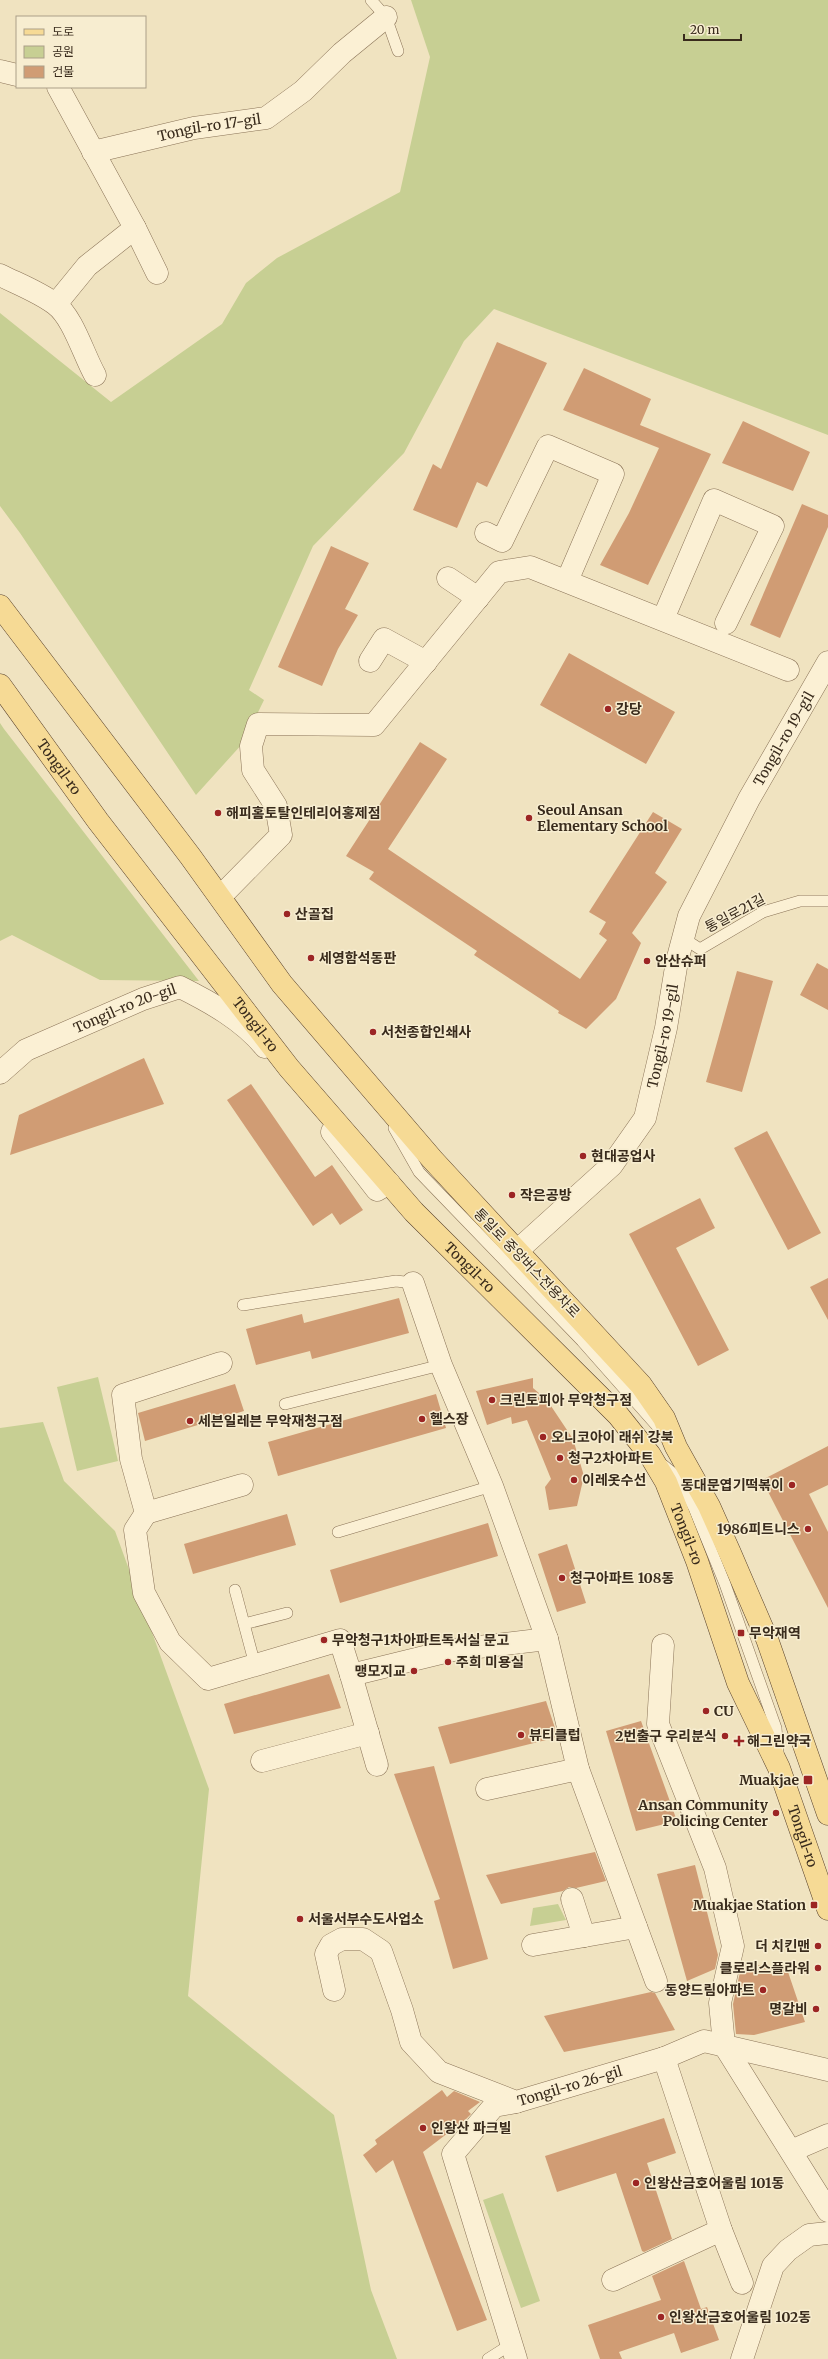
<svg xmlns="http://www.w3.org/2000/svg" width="828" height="2359" font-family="Merriweather,'Noto Sans KR',serif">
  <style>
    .green { fill: #c7cf93 }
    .building { fill: #d09c74 }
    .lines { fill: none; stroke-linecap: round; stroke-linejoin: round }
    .lane-casing { stroke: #8a7357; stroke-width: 12 }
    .street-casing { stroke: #8a7357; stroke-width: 23 }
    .primary-casing { stroke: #58412c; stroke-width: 23 }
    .lane { stroke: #fbf0d4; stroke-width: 11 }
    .street { stroke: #fbf0d4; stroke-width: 22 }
    .primary { stroke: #f6da95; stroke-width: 22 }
    .poi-dot { fill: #9c2524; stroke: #f7edd0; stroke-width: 1.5 }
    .labels { text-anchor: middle; stroke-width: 3; stroke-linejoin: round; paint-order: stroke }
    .street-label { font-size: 14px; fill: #392b1c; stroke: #f7edd0 }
    .poi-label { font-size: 14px; font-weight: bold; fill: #392b1c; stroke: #f7edd0; text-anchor: start }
  </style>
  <rect width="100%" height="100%" fill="#f0e3c0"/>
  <path class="green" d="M 411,0 L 828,0 L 828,435 L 494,309 L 464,341 L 404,453 L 313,546 L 249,690 L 264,700 L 243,743 L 196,795 L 20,533 L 0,506 L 0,313 L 111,402 L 222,324 L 246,283 L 277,258 L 400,192 L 430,57 Z
    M 0,723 L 4,729 L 199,981 L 100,980 L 12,935 L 0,941 Z
    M 98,1377 L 118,1461 L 77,1471 L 57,1387 Z
    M 43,1422 L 64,1481 L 115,1531 L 209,1789 L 188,1996 L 334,2115 L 371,2290 L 397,2359 L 0,2359 L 0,1428 Z
    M 558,1904 L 566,1920 L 530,1926 L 533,1908 Z
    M 503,2193 L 540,2301 L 521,2308 L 483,2200 Z"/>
  <path class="building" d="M 497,342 L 547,363 L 487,487 L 477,482 L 457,528 L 413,510 L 433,464 L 441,469 Z
    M 584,368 L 651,399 L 640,425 L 711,454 L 648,585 L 600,565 L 629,513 L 659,448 L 563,410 Z
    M 743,421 L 810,452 L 793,491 L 722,463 Z
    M 802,504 L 828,515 L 828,527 L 780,638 L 750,625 Z
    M 331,546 L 369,563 L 345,609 L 358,615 L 338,649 L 322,686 L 278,667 Z
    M 569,653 L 675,712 L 646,764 L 540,705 Z
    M 420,742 L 447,759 L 388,849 L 580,979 L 607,940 L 599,934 L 606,922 L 589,912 L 653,812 L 682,829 L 655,873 L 667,882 L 632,933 L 641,943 L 616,999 L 586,1029 L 558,1013 L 559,1011 L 474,955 L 477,951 L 369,879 L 374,872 L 346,856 Z
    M 817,963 L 828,969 L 828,1010 L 800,995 Z
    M 737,971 L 773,981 L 742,1092 L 706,1082 Z
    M 144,1058 L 164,1104 L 10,1155 L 19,1115 Z
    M 251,1084 L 315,1177 L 332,1165 L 363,1210 L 340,1225 L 332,1213 L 313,1226 L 227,1100 Z
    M 767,1131 L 821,1233 L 788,1250 L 734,1148 Z
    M 700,1198 L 715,1228 L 676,1248 L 729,1350 L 698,1366 L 629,1234 Z
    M 828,1278 L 828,1320 L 810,1287 Z
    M 399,1298 L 409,1333 L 312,1359 L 310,1351 L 256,1365 L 246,1329 L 302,1314 L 304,1323 Z
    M 533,1378 L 533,1388 L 547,1400 L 573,1439 L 584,1476 L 577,1506 L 549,1510 L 545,1487 L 551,1479 L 527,1420 L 512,1424 L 511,1417 L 487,1425 L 476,1391 Z
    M 235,1384 L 244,1411 L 145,1441 L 138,1413 Z
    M 436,1394 L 446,1428 L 278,1476 L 268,1442 Z
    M 828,1446 L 828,1485 L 809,1494 L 828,1532 L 828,1608 L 762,1480 Z
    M 287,1514 L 296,1545 L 193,1574 L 184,1544 Z
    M 488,1523 L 498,1556 L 340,1603 L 330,1570 Z
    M 567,1544 L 586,1603 L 557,1612 L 538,1554 Z
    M 329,1674 L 341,1708 L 234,1734 L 224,1704 Z
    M 546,1701 L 558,1737 L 450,1764 L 438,1727 Z
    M 641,1721 L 677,1821 L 636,1831 L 606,1731 Z
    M 434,1766 L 488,1959 L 453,1969 L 434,1901 L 440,1899 L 394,1774 Z
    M 595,1852 L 606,1881 L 576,1888 L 569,1887 L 563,1891 L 501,1904 L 486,1875 Z
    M 695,1865 L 718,1955 L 715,1969 L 687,1981 L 657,1874 Z
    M 742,1963 L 787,1969 L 805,2022 L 754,2035 L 736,2034 L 733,2004 Z
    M 651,1992 L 655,1993 L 675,2030 L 564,2052 L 544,2016 Z
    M 442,2090 L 447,2097 L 454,2091 L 480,2102 L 468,2111 L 471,2114 L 465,2120 L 423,2152 L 487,2320 L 457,2331 L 393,2160 L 376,2173 L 363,2155 L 377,2144 L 375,2140 Z
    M 664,2118 L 676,2153 L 647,2163 L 672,2239 L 644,2252 L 642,2251 L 616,2173 L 557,2192 L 545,2156 Z
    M 684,2261 L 701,2309 L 707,2307 L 719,2340 L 681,2353 L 674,2333 L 619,2352 L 622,2359 L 600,2359 L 588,2325 L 661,2300 L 652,2276 Z"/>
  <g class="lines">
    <defs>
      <path id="lane" d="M 371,0 L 386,17 L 398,51
        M 683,938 L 700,949 L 763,912 L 800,901 L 828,901
        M 394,1128 L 419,1172 L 582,1341 L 665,1435
        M 243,1305 L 396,1281 L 413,1283
        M 285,1404 L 441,1365
        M 663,1465 L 679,1478 L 694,1508 L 725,1584 L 776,1728 L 778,1752
        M 338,1532 L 492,1486
        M 235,1590 L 255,1665
        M 244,1624 L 287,1613
        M 488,2359 L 510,2345"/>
      <g id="street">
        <path d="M 0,71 L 17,75"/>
        <path d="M 58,87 L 135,228 L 157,273"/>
        <path id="s1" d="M 93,152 L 194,128 L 266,118 L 303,91 L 342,53 L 386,17"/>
        <path d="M 0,275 C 18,284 39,292 55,304 C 73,317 84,356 95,375"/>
        <path d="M 56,304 L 87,266 L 135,228"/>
        <path d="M 486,533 L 502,541 L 548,446 L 613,474 L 567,581"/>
        <path d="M 448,578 L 478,598"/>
        <path d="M 663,619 L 714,500 L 773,526 L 726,623"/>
        <path d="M 370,661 L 384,639 L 426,662"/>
        <path d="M 220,897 L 281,835 L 276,806 L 253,770 L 251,746 L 258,724 L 374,725 L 499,572 L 530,567 L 788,670"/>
        <path id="s2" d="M 0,1073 L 26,1050 L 143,999 L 180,987 C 210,1002 243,1020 265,1047"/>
        <path d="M 332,1132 L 377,1190 L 389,1183"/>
        <path id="s3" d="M 518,1250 L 612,1165 L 645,1118 L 666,1028 L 677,961 L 689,916 L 749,799 L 828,662"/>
        <path d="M 413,1283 L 441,1365 L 492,1486 L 547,1639 L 578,1769 L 656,1981"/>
        <path d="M 221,1363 L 123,1395 L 131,1459 L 146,1513 L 135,1530 L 144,1593 L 170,1642 L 208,1679 L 340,1640 L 351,1675 L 453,1650 L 547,1639"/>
        <path d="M 146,1513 L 242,1485"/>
        <path d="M 663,1645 L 658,1724 L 715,1868 L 733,1946 L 720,2003 L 724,2045 L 828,2211"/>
        <path d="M 351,1675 L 377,1765"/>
        <path d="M 262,1761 L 368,1733"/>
        <path d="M 487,1789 L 578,1769"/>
        <path d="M 572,1899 L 584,1936"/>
        <path d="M 533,1945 L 636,1927"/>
        <path id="s4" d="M 334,1990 L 326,1954 L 331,1945 L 342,1939 L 363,1939 L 381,1951 L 402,2010 L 411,2042 L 439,2072 L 516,2102 L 664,2058 L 704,2041 L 828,2070"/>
        <path d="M 664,2058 L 721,2230 L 742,2283"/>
        <path d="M 516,2102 L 494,2106 L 453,2154 L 516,2359"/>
        <path d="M 791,2151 L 828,2135"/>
        <path d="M 613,2280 L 721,2230"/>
        <path d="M 742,2359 L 773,2266 L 788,2250 L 809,2235 L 828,2233"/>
      </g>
      <g id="primary">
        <path d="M 0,606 L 190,856 L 282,984 L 432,1159 L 641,1385 L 664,1418 L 676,1447 L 709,1506 L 730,1553 L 767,1639 L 828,1814"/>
        <path id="s5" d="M 0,685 L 98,821 L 289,1068 L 414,1212 L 618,1415 L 650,1455 L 666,1482 L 697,1561 L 738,1683 L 779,1768 L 828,1909"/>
      </g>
    </defs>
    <use href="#lane" class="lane-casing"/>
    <use href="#street" class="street-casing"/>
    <use href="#primary" class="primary-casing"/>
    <use href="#lane" class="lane"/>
    <use href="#street" class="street"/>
    <use href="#primary" class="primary"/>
  </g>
  <g class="poi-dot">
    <circle cx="608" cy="709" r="4"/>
    <circle cx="218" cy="813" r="4"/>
    <circle cx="529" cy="818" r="4"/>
    <circle cx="287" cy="914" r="4"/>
    <circle cx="311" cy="958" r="4"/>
    <circle cx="647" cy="961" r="4"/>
    <circle cx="373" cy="1032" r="4"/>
    <circle cx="583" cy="1156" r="4"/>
    <circle cx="512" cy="1195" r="4"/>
    <circle cx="492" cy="1400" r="4"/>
    <circle cx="422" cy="1419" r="4"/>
    <circle cx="190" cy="1421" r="4"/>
    <circle cx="543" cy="1437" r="4"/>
    <circle cx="560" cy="1458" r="4"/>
    <circle cx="574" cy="1480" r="4"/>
    <circle cx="792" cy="1485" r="4"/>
    <circle cx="808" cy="1529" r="4"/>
    <circle cx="562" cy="1578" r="4"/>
    <rect x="737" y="1629" width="8" height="8" rx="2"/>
    <circle cx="324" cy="1640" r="4"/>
    <circle cx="448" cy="1662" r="4"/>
    <circle cx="414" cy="1671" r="4"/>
    <circle cx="706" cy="1711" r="4"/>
    <circle cx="521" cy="1735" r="4"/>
    <circle cx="725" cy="1736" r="4"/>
    <path d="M737 1735h4v4h4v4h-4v4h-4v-4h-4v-4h4z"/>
    <rect x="803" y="1775" width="10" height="10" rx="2"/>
    <circle cx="776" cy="1813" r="4"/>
    <rect x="810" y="1901" width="8" height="8" rx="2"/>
    <circle cx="300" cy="1919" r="4"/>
    <circle cx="818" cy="1946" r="4"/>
    <circle cx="818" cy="1968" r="4"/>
    <circle cx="763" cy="1990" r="4"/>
    <circle cx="816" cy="2009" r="4"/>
    <circle cx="423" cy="2128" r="4"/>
    <circle cx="636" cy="2183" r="4"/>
    <circle cx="661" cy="2317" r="4"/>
  </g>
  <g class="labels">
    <g class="street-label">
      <text dy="5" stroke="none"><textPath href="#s1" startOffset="119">Tongil-ro 17-gil</textPath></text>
      <text dy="5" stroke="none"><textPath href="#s3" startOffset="592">Tongil-ro 19-gil</textPath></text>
      <text dy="5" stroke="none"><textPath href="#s5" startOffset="101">Tongil-ro</textPath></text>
      <text transform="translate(735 913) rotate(-28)" y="5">통일로21길</text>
      <text dy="5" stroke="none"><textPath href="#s2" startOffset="142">Tongil-ro 20-gil</textPath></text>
      <text dy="5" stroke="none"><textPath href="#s5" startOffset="425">Tongil-ro</textPath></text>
      <text dy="5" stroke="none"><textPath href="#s3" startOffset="268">Tongil-ro 19-gil</textPath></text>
      <text transform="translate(527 1263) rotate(46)" y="5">통일로 중앙버스전용차로</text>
      <text dy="5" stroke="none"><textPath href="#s5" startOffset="749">Tongil-ro</textPath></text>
      <text dy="5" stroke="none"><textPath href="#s5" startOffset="1097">Tongil-ro</textPath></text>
      <text dy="5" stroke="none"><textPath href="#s5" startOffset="1421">Tongil-ro</textPath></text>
      <text dy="5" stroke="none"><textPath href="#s4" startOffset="378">Tongil-ro 26-gil</textPath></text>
    </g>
    <g class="poi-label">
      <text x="616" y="714">강당</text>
      <text x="537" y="815">Seoul Ansan<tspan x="537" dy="16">Elementary School</tspan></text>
      <text x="226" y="818">해피홈토탈인테리어홍제점</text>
      <text x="295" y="919">산골집</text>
      <text x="319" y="963">세영함석동판</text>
      <text x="655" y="966">안산슈퍼</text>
      <text x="381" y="1037">서천종합인쇄사</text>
      <text x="591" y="1161">현대공업사</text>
      <text x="520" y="1200">작은공방</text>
      <text x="500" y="1405">크린토피아 무악청구점</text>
      <text x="430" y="1424">헬스장</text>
      <text x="198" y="1426">세븐일레븐 무악재청구점</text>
      <text x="551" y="1442">오니코아이 래쉬 강북</text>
      <text x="568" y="1463">청구2차아파트</text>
      <text x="582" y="1485">이레옷수선</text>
      <text x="784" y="1490" text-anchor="end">동대문엽기떡볶이</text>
      <text x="800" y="1534" text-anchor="end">1986피트니스</text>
      <text x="570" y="1583">청구아파트 108동</text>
      <text x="749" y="1638">무악재역</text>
      <text x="332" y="1645">무악청구1차아파트독서실 문고</text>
      <text x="456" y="1667">주희 미용실</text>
      <text x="406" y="1676" text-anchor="end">맹모지교</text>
      <text x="714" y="1716">CU</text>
      <text x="529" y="1740">뷰티클럽</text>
      <text x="717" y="1741" text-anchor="end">2번출구 우리분식</text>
      <text x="747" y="1746">해그린약국</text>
      <text x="799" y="1785" text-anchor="end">Muakjae</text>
      <text x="768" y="1810" text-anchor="end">Ansan Community<tspan x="768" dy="16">Policing Center</tspan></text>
      <text x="806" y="1910" text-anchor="end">Muakjae Station</text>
      <text x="308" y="1924">서울서부수도사업소</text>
      <text x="810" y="1951" text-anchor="end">더 치킨맨</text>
      <text x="810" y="1973" text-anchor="end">클로리스플라워</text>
      <text x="755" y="1995" text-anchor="end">동양드림아파트</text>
      <text x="808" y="2014" text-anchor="end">명갈비</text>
      <text x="431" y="2133">인왕산 파크빌</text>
      <text x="644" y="2188">인왕산금호어울림 101동</text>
      <text x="669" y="2322">인왕산금호어울림 102동</text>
    </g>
  </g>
  <rect x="16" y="16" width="130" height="72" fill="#f7edd0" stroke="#ab9f88"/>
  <rect x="24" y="29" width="20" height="6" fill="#f6da95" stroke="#ab9f88"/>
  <text x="52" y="36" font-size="12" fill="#392b1c">도로</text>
  <rect x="24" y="46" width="20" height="12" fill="#c7cf93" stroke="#ab9f88"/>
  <text x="52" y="56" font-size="12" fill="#392b1c">공원</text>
  <rect x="24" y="66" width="20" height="12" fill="#d09c74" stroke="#ab9f88"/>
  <text x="52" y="76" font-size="12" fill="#392b1c">건물</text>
  <path d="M684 34v6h57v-6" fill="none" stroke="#392b1c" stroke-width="2"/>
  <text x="690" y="34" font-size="12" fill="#392b1c" stroke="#f7edd0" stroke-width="3" paint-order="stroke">20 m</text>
</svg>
